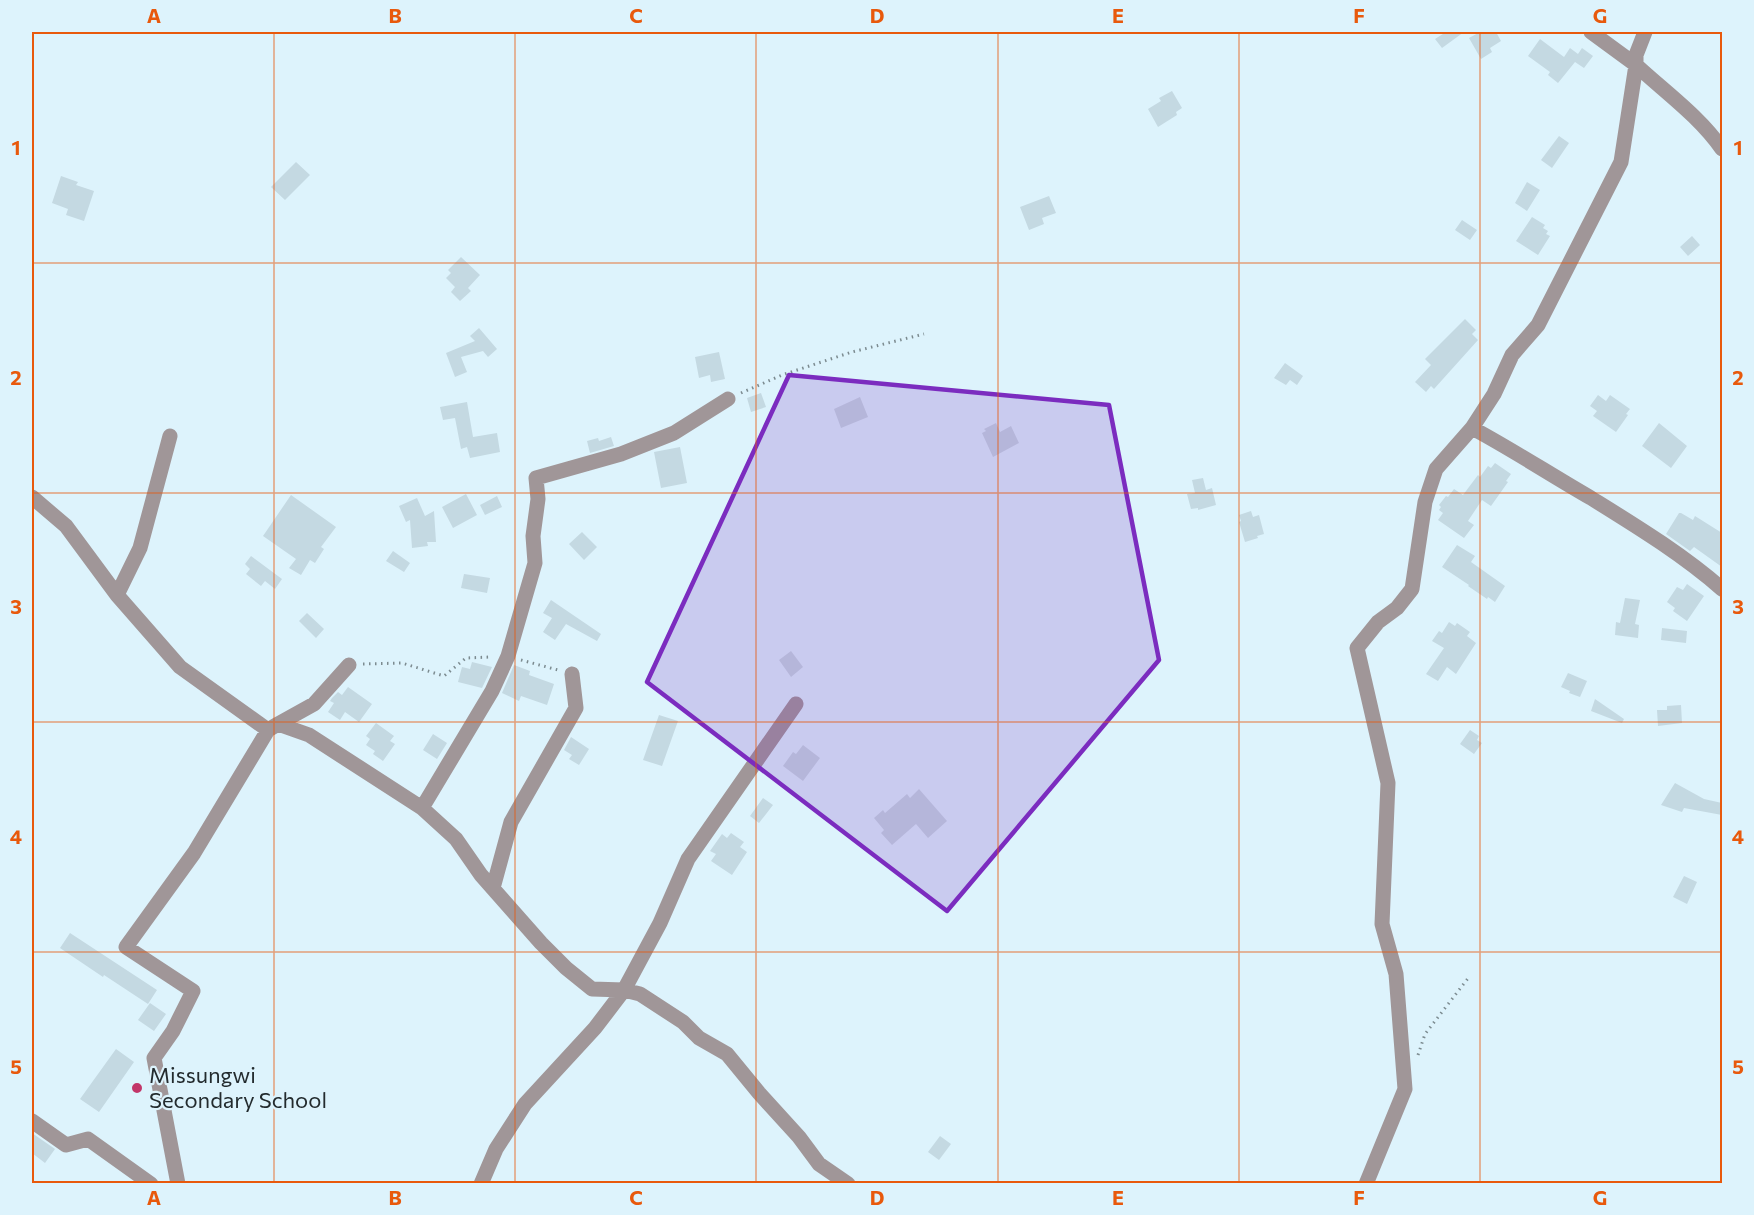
<svg xmlns="http://www.w3.org/2000/svg" width="1754" height="1215" font-family="Commissioner,sans-serif">
  <style>
    .building { fill: #c4d9e2 }
    .lines { fill: none; stroke-linecap: round; stroke-linejoin: round }
    .path { stroke: #7c8b90; stroke-width: 3; stroke-dasharray: 1.5 4.5; stroke-linecap: butt }
    .minor { stroke: #a09698; stroke-width: 15 }
    .marked { fill: #7b2cbf; fill-opacity: 0.2; stroke: #7b2cbf; stroke-width: 4.5; stroke-linejoin: round }
    .grid { fill: none; stroke: #e8590c; stroke-width: 1.5; stroke-opacity: 0.55 }
    .poi-dot { fill: #c23669; stroke: #ddf3fc; stroke-width: 2 }
    .labels { text-anchor: middle; stroke-width: 4.5; stroke-linejoin: round; paint-order: stroke }
    .poi-label { font-size: 22px; fill: #232b2e; stroke: #ddf3fc; text-anchor: start }
    .neatline { fill: none; stroke: #e8590c; stroke-width: 2 }
    .grid-label { font-size: 20px; text-anchor: middle; font-weight: bold; fill: #e8590c }
  </style>
  <rect width="100%" height="100%" fill="#ddf3fc"/>
  <path class="building" d="M 1446,32 L 1464,32 L 1442,48 L 1435,39 Z
    M 1480,32 L 1496,32 L 1501,41 L 1490,48 L 1492,52 L 1481,59 L 1469,38 Z
    M 1540,39 L 1564,57 L 1570,48 L 1578,54 L 1582,48 L 1593,56 L 1584,68 L 1575,62 L 1558,83 L 1548,75 L 1550,72 L 1528,56 Z
    M 1172,91 L 1182,108 L 1176,112 L 1177,115 L 1158,127 L 1148,109 L 1161,101 L 1159,98 Z
    M 1559,136 L 1569,143 L 1552,168 L 1541,160 Z
    M 296,162 L 310,175 L 285,200 L 271,187 Z
    M 61,176 L 78,182 L 76,185 L 94,191 L 84,221 L 66,215 L 68,209 L 52,203 Z
    M 1527,182 L 1540,190 L 1527,211 L 1515,203 Z
    M 1049,196 L 1056,213 L 1042,218 L 1044,224 L 1029,230 L 1020,207 Z
    M 1532,217 L 1545,225 L 1543,228 L 1548,231 L 1546,234 L 1550,236 L 1538,255 L 1516,241 Z
    M 1462,220 L 1477,230 L 1470,240 L 1455,230 Z
    M 1692,236 L 1700,245 L 1688,256 L 1680,247 Z
    M 461,257 L 480,275 L 468,288 L 471,291 L 460,301 L 451,292 L 455,287 L 446,278 L 451,273 L 448,270 Z
    M 1465,319 L 1476,330 L 1472,334 L 1478,340 L 1434,389 L 1431,386 L 1426,392 L 1415,382 L 1431,365 L 1425,359 Z
    M 479,328 L 497,349 L 488,357 L 483,351 L 461,357 L 467,372 L 455,377 L 446,353 L 475,341 L 470,336 Z
    M 719,352 L 725,379 L 711,382 L 710,375 L 699,378 L 695,357 Z
    M 1285,363 L 1303,376 L 1297,385 L 1290,380 L 1286,385 L 1274,378 Z
    M 761,393 L 766,407 L 751,412 L 747,398 Z
    M 1598,395 L 1606,401 L 1610,395 L 1630,409 L 1626,414 L 1628,415 L 1616,432 L 1593,416 L 1597,411 L 1590,406 Z
    M 860,397 L 868,417 L 841,428 L 834,409 Z
    M 467,402 L 473,437 L 497,433 L 500,452 L 470,458 L 467,447 L 461,449 L 455,418 L 443,420 L 440,407 Z
    M 996,423 L 1000,432 L 1011,426 L 1019,443 L 993,457 L 982,433 L 986,431 L 984,429 Z
    M 1659,423 L 1687,446 L 1671,468 L 1642,446 Z
    M 611,437 L 614,446 L 590,453 L 587,441 L 598,438 L 599,441 Z
    M 680,447 L 687,483 L 661,488 L 654,452 Z
    M 1495,463 L 1511,474 L 1506,481 L 1508,482 L 1491,506 L 1482,500 L 1468,521 L 1474,525 L 1464,538 L 1438,520 L 1443,513 L 1439,510 L 1441,507 L 1439,505 L 1446,496 L 1448,497 L 1454,489 L 1463,495 L 1478,475 L 1480,477 L 1488,466 L 1491,468 Z
    M 1203,478 L 1206,490 L 1212,488 L 1216,505 L 1198,510 L 1198,508 L 1191,509 L 1187,494 L 1195,493 L 1192,480 Z
    M 466,494 L 477,515 L 453,528 L 442,507 Z
    M 291,495 L 336,527 L 321,547 L 324,549 L 315,563 L 310,560 L 301,575 L 289,568 L 296,559 L 263,536 Z
    M 497,496 L 502,507 L 485,515 L 480,505 Z
    M 417,498 L 425,516 L 434,511 L 436,542 L 427,542 L 428,546 L 412,548 L 410,520 L 406,522 L 399,506 Z
    M 1251,511 L 1253,517 L 1259,515 L 1264,534 L 1257,536 L 1258,538 L 1245,542 L 1239,522 L 1241,521 L 1239,515 Z
    M 1679,513 L 1681,513 L 1693,520 L 1695,516 L 1722,533 L 1722,567 L 1694,547 L 1690,551 L 1666,534 Z
    M 582,532 L 597,547 L 584,560 L 569,544 Z
    M 1457,545 L 1475,556 L 1471,562 L 1505,586 L 1495,602 L 1488,597 L 1487,599 L 1468,586 L 1469,585 L 1442,567 Z
    M 393,551 L 410,563 L 404,572 L 386,561 Z
    M 251,556 L 282,579 L 275,589 L 265,581 L 261,586 L 246,574 L 250,569 L 245,564 Z
    M 464,574 L 490,578 L 487,593 L 461,588 Z
    M 1687,584 L 1704,596 L 1687,621 L 1673,611 L 1675,608 L 1667,602 L 1677,587 L 1683,590 Z
    M 1625,598 L 1640,600 L 1635,624 L 1639,625 L 1638,638 L 1615,635 L 1616,622 L 1620,623 Z
    M 551,600 L 601,634 L 597,641 L 566,624 L 555,640 L 543,632 L 552,618 L 543,613 Z
    M 307,613 L 324,629 L 316,638 L 299,621 Z
    M 1449,622 L 1455,626 L 1457,623 L 1470,632 L 1467,636 L 1476,643 L 1456,674 L 1447,667 L 1438,681 L 1426,674 L 1444,648 L 1432,641 L 1439,631 L 1442,633 Z
    M 1662,628 L 1687,631 L 1686,643 L 1661,640 Z
    M 791,651 L 803,667 L 791,677 L 779,660 Z
    M 472,662 L 492,667 L 482,688 L 458,682 L 462,667 L 470,669 Z
    M 514,665 L 530,671 L 529,675 L 554,684 L 547,705 L 521,696 L 519,701 L 502,693 Z
    M 1568,673 L 1587,681 L 1580,697 L 1569,693 L 1570,691 L 1561,687 Z
    M 348,687 L 372,704 L 359,722 L 345,712 L 340,720 L 328,712 L 334,703 L 330,701 L 332,698 L 338,692 L 342,695 Z
    M 1595,699 L 1624,719 L 1622,723 L 1591,711 Z
    M 1681,705 L 1682,723 L 1658,726 L 1657,710 L 1667,710 L 1667,706 Z
    M 659,715 L 678,721 L 662,766 L 643,760 Z
    M 376,723 L 394,736 L 390,741 L 395,744 L 383,761 L 373,754 L 375,751 L 366,745 L 370,739 L 366,736 Z
    M 1470,730 L 1479,736 L 1477,740 L 1482,743 L 1474,754 L 1460,744 Z
    M 433,734 L 447,743 L 437,759 L 423,750 Z
    M 571,737 L 589,749 L 579,765 L 569,759 L 572,755 L 564,750 Z
    M 803,745 L 820,758 L 803,781 L 783,766 L 793,752 L 796,754 Z
    M 1675,783 L 1704,799 L 1722,803 L 1722,815 L 1684,808 L 1682,812 L 1661,805 Z
    M 919,789 L 947,821 L 928,838 L 916,824 L 892,845 L 881,833 L 884,830 L 874,818 L 883,810 L 885,813 L 907,794 L 910,798 Z
    M 763,798 L 773,805 L 759,823 L 750,816 Z
    M 731,833 L 744,842 L 740,847 L 747,852 L 732,875 L 711,861 L 716,854 L 710,851 L 722,834 L 727,838 Z
    M 1684,876 L 1697,882 L 1687,904 L 1673,897 Z
    M 70,933 L 157,990 L 148,1004 L 104,975 L 103,977 L 60,948 Z
    M 150,1003 L 166,1014 L 154,1031 L 138,1020 Z
    M 116,1049 L 134,1062 L 99,1112 L 80,1099 Z
    M 32,1133 L 55,1149 L 45,1163 L 32,1153 Z
    M 940,1136 L 951,1144 L 939,1160 L 928,1152 Z"/>
  <g class="lines">
    <path class="path" d="M 741,393 L 782,375 L 852,352 L 924,334
      M 521,660 L 558,670
      M 363,664 L 402,663 L 444,676 L 466,658 L 491,657
      M 1418,1055 L 1425,1034 L 1469,977"/>
    <path class="minor" d="M 1645,32 L 1636,55 L 1636,65 C 1665,92 1699,116 1722,149
      M 1472,428 C 1513,450 1551,475 1591,498 C 1636,526 1682,554 1722,589
      M 32,497 L 66,526 L 117,595 L 180,667 L 268,730
      M 117,595 L 140,548 L 170,436
      M 278,724 L 314,704 L 349,665
      M 422,808 L 492,691 L 508,656 L 535,563 L 533,536 L 538,499 L 536,478 L 621,454 L 674,433 L 728,399
      M 493,888 L 511,822 L 576,708 L 572,674
      M 32,1121 L 66,1145 L 88,1139 L 151,1184
      M 178,1184 L 154,1058 L 173,1031 L 193,991 L 126,947 L 194,853 L 268,730 L 278,724 L 309,735 L 422,808 L 456,839 L 481,875 L 541,943 L 566,968 L 592,989 L 624,990 L 640,994 L 683,1022 L 699,1038 L 727,1054 L 759,1093 L 799,1137 L 819,1164 L 848,1184
      M 481,1184 L 496,1149 L 525,1104 L 595,1028 L 624,990 L 660,923 L 688,859 L 796,704
      M 1366,1184 L 1405,1089 L 1396,974 L 1382,924 L 1388,783 L 1357,648 L 1378,622 L 1397,608 L 1412,589 L 1425,502 L 1436,469 L 1472,428 L 1494,394 L 1512,355 L 1538,325 L 1621,162 L 1636,65 L 1591,32"/>
  </g>
  <path class="marked" d="M 789,375 L 1109,405 L 1159,660 L 947,911 L 647,682 Z"/>
  <path class="grid" d="M 274,32 L 274,1184M 515,32 L 515,1184M 756,32 L 756,1184M 998,32 L 998,1184M 1239,32 L 1239,1184M 1480,32 L 1480,1184M 32,263 L 1722,263M 32,493 L 1722,493M 32,722 L 1722,722M 32,952 L 1722,952"/>
  <circle class="poi-dot" cx="137" cy="1088" r="6"/>
  <g class="labels">
    <g class="poi-label">
      <text x="149" y="1083">Missungwi<tspan x="149" dy="25">Secondary School</tspan></text>
    </g>
  </g>
  <rect width="1754" height="1215" fill="none" stroke="#ddf3fc" stroke-width="66"/>
  <rect x="33" y="33" width="1688" height="1149" class="neatline"/>
  <g class="grid-label">
    <text x="154" y="23">A</text>
    <text x="395" y="23">B</text>
    <text x="636" y="23">C</text>
    <text x="877" y="23">D</text>
    <text x="1118" y="23">E</text>
    <text x="1359" y="23">F</text>
    <text x="1600" y="23">G</text>
    <text x="16" y="155">1</text>
    <text x="1738" y="155">1</text>
    <text x="16" y="385">2</text>
    <text x="1738" y="385">2</text>
    <text x="16" y="614">3</text>
    <text x="1738" y="614">3</text>
    <text x="16" y="844">4</text>
    <text x="1738" y="844">4</text>
    <text x="16" y="1074">5</text>
    <text x="1738" y="1074">5</text>
    <text x="154" y="1205">A</text>
    <text x="395" y="1205">B</text>
    <text x="636" y="1205">C</text>
    <text x="877" y="1205">D</text>
    <text x="1118" y="1205">E</text>
    <text x="1359" y="1205">F</text>
    <text x="1600" y="1205">G</text>
  </g>
</svg>
